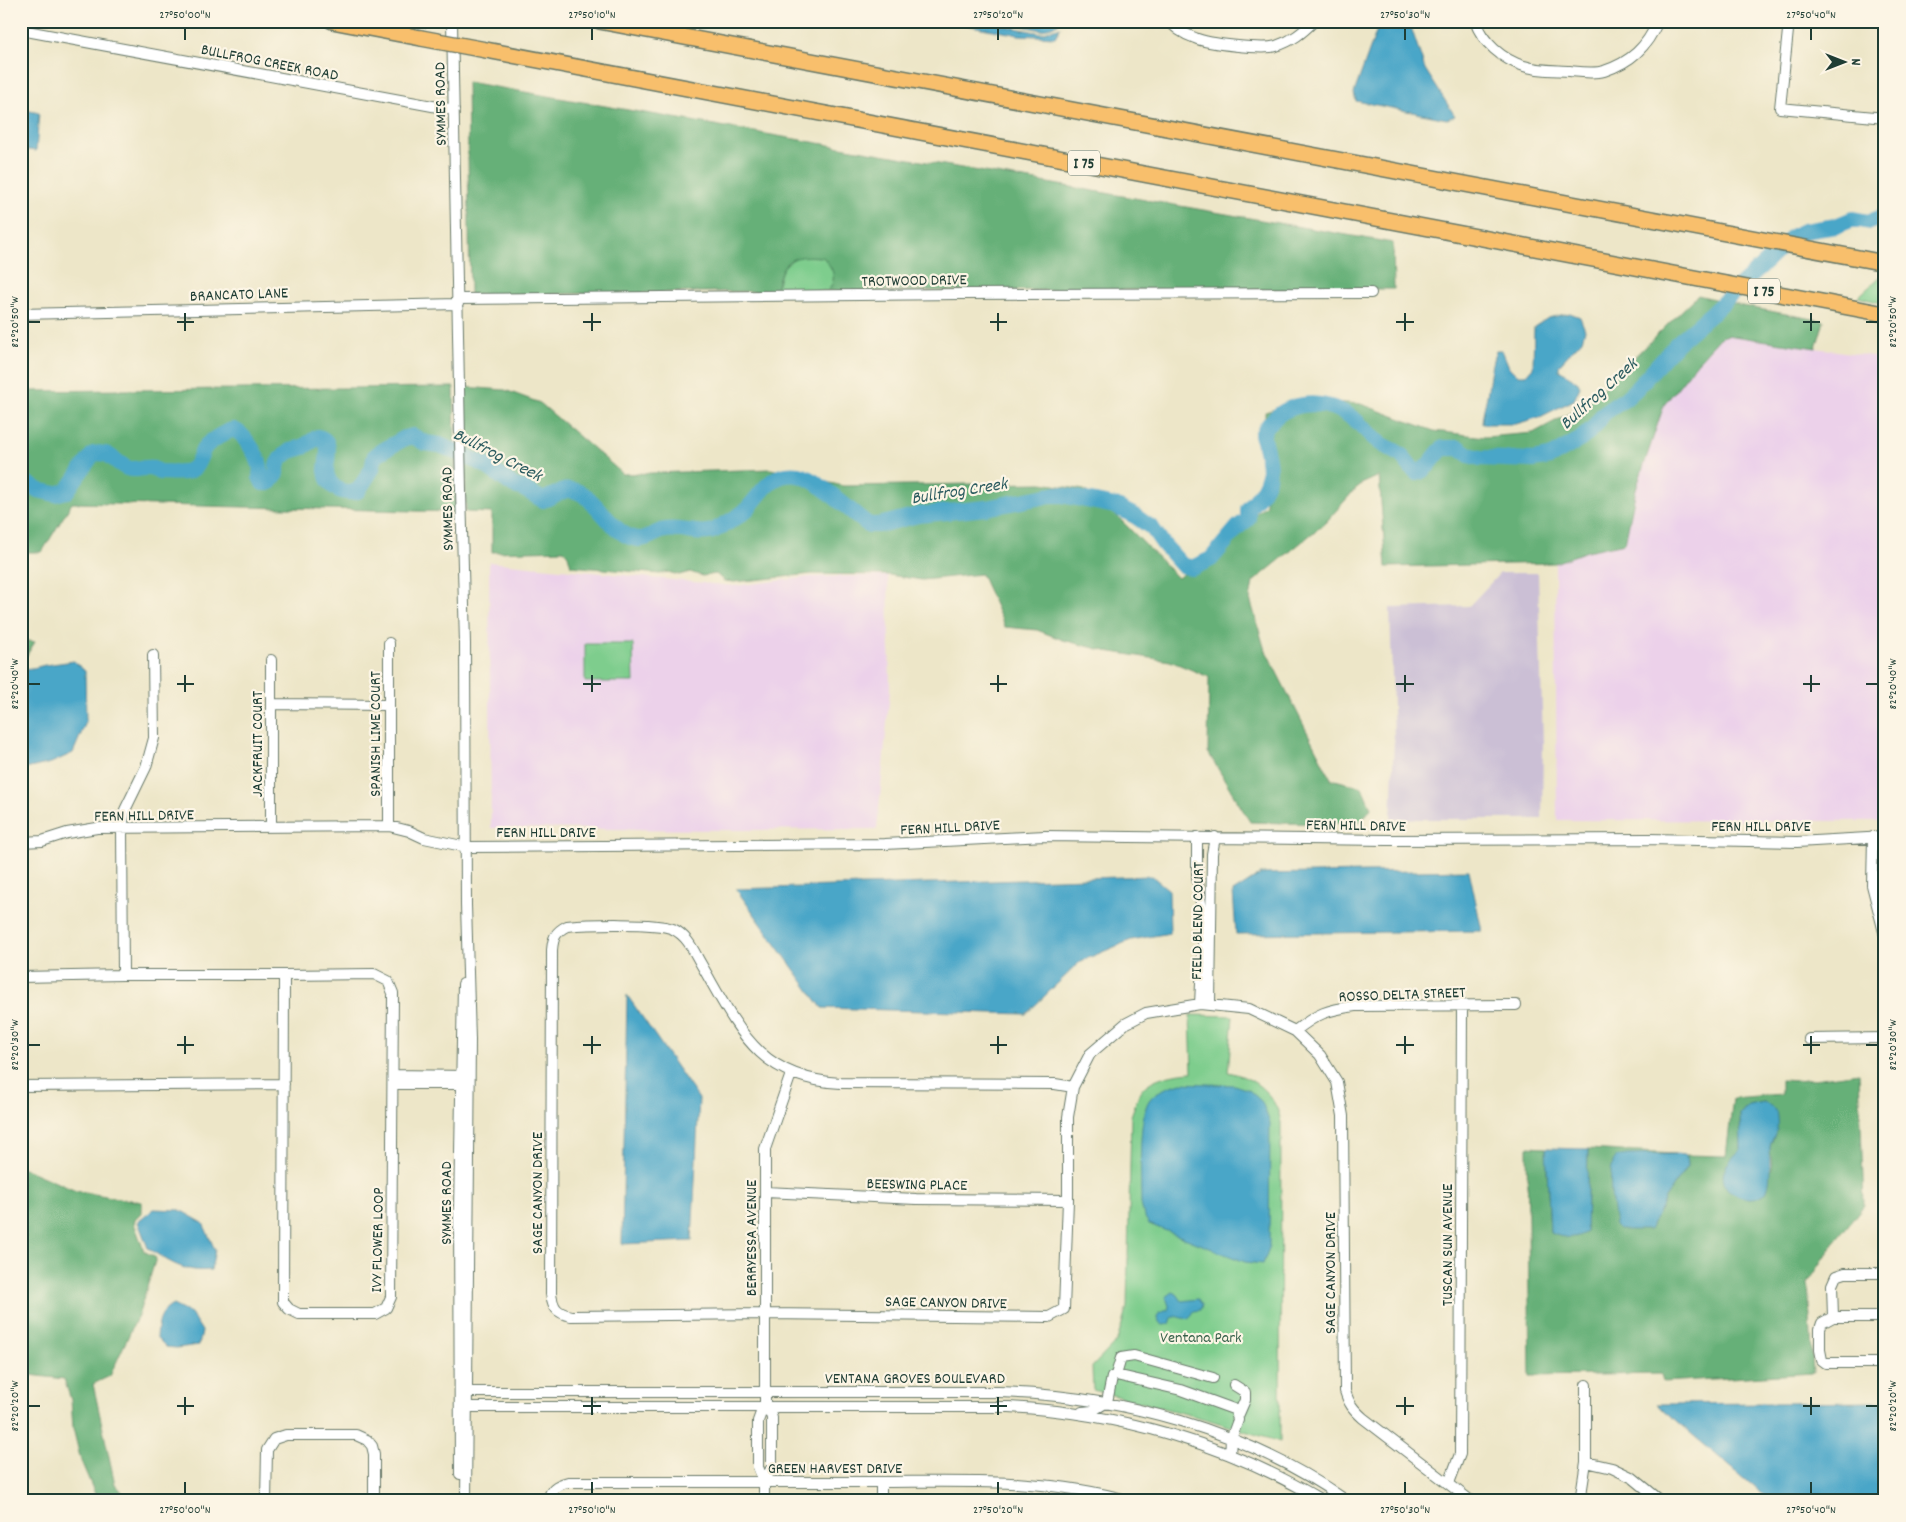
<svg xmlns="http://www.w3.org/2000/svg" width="1906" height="1522" font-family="Dekko,sans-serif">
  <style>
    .built { fill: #ecd1ea }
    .industrial { fill: #cbbfd5 }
    .green { fill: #7ecd8d; stroke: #4e8560 }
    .forest { fill: #66b078; stroke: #427656; fill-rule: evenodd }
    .water { fill: #4aa6c8; stroke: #34727e }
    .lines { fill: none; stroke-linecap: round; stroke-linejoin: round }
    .river { stroke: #4aa6c8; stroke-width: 16 }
    .minor-casing { stroke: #677868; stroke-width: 12 }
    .highway-casing { stroke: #677868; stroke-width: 18 }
    .minor { stroke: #fff; stroke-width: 10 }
    .highway { stroke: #f8bf6c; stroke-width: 15 }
    .highway-bridge-casing { stroke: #677868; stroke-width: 18; stroke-linecap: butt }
    .highway-bridge { stroke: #f8bf6c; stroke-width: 15 }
    .ticks { fill: none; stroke: #1f3d34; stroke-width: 2 }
    .labels { text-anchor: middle; stroke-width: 4.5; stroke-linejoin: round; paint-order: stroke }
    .shield { fill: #fcf5e5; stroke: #617469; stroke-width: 1 }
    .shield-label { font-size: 15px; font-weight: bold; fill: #1f3d34 }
    .street-label { font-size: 16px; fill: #1f3d34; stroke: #fcf5e5 }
    .park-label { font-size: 16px; fill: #37614a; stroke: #fcf5e5 }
    .water-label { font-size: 18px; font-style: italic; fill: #2c5c60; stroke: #fcf5e5 }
    .neatline { fill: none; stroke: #1f3d34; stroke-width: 2 }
    .ticks-label { font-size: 12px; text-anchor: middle; fill: #1f3d34 }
  </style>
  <rect width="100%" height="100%" fill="#fcf5e5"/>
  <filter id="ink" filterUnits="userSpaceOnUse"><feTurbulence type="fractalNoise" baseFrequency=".02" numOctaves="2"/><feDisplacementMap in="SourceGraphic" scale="10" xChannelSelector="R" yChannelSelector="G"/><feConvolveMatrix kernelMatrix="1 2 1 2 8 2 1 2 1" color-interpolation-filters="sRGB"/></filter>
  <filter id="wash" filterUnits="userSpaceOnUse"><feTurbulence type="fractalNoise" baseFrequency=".0096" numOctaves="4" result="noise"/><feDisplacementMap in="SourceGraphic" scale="20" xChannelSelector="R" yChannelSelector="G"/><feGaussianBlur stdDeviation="1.12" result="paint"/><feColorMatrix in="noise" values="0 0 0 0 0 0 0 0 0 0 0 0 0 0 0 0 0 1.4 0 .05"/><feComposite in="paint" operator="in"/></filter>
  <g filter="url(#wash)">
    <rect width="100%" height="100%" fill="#ede6c8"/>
    <path class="built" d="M 1726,335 L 1885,358 L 1885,821 L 1557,820 L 1555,563 L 1587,551 L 1625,543 L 1636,489 L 1664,404 L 1697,363 L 1720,338 Z
      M 489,562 L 734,586 L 811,577 L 888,576 L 890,690 L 877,829 L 729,830 L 491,828 Z"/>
    <path class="industrial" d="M 1500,573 L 1538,573 L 1543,743 L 1542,819 L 1391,819 L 1394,741 L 1390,608 L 1469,606 Z"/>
    <path class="green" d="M 798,256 L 823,257 C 833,269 838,277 828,291 L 775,291 C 784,271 776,270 798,256 Z
      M 1882,275 L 1885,276 L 1885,304 L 1858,297 Z
      M 585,644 L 633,644 L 634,682 L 585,682 Z
      M 1190,1015 L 1233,1016 L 1228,1072 C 1254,1077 1277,1095 1281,1123 L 1280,1442 L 1209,1420 L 1093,1390 L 1092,1367 L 1117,1341 L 1127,1307 L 1131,1116 C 1134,1109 1136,1101 1139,1094 C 1148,1077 1175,1073 1192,1072 Z"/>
    <path class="forest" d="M 467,82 L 1393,243 L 1394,289 L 828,291 C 838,277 833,269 823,257 C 808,256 788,254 781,272 C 778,278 778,285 775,291 L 470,295 Z
      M 1698,295 L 1742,306 L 1824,321 L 1816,348 L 1726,335 L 1720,338 L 1697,363 L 1664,405 L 1636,489 L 1625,543 L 1587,551 L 1555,563 L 1386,567 L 1379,476 L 1359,485 L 1326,522 L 1253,582 L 1250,599 L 1264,647 L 1331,779 L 1362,787 L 1371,808 L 1361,822 L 1323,824 L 1250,822 L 1208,752 L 1209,677 L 1170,661 L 1106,651 L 1063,640 L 1037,630 L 1005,627 L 981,574 L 922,580 L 889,575 L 812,574 L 734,582 L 724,581 L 716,574 L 702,576 L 690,572 L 679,575 L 668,572 L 660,574 L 571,566 L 568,555 L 564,550 L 492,552 L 492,513 L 466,512 L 464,387 L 505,390 L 540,403 L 623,474 L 771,469 L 843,486 L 1042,483 L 1084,490 L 1118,517 L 1178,578 L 1266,505 L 1265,412 L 1289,405 L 1316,401 L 1361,404 L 1434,431 L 1485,437 L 1533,433 L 1585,405 Z
      M 454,387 L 456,512 L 72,503 L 42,552 L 21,552 L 21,391 Z
      M 21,640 L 35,642 L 21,664 Z
      M 1859,1073 L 1864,1205 L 1834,1243 L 1808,1283 L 1813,1373 L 1663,1382 L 1661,1374 L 1530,1376 L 1527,1147 L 1546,1148 L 1550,1232 L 1586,1232 L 1588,1149 L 1675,1154 L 1627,1155 L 1650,1230 L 1665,1198 L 1687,1166 L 1686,1155 L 1726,1156 L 1733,1098 L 1781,1094 L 1781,1080 L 1798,1081 ZM 1764,1102 L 1777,1130 L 1770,1146 L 1772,1169 L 1725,1171 L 1733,1157 L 1741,1149 L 1740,1114 L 1748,1105 Z
      M 21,1167 L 76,1191 L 142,1202 L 142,1213 L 135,1220 L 134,1223 L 144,1251 L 156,1258 L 139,1313 L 110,1376 L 93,1384 L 115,1484 L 130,1501 L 98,1501 L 81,1461 L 73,1428 L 71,1400 L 64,1379 L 30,1375 L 21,1376 Z"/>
    <path class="water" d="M 945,21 L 979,21 L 1041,33 L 1061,27 L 1055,37 L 1019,35 Z
      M 999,21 L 1060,21 L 1058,24 L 1042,30 Z
      M 1380,21 L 1409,21 L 1425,69 L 1455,116 L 1447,119 L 1356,101 L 1354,93 Z
      M 21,109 L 39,113 L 36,151 L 21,149 Z
      M 1570,313 L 1580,317 L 1585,330 L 1582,340 L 1559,365 L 1559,370 L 1577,381 L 1580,387 L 1574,400 L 1540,417 L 1516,424 L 1482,424 C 1482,414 1485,406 1487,396 C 1490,379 1490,367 1496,350 L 1502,350 L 1509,367 L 1517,375 L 1526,375 L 1533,367 L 1534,327 L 1548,318 Z
      M 74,661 L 85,671 L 86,722 L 73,753 L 51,763 L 21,770 L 21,671 L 45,665 Z
      M 1469,870 L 1482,931 L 1236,934 L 1233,892 L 1261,874 Z
      M 1152,876 L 1169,890 L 1170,933 L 1131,940 L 1081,961 L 1026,1014 L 822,1008 L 736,889 Z
      M 627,995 L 699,1099 L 692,1241 L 622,1244 Z
      M 1181,1083 L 1234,1085 L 1249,1090 L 1262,1102 L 1270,1123 L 1269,1248 L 1263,1264 L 1245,1262 L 1149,1224 L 1144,1216 L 1141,1204 C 1141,1180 1137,1116 1150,1099 C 1157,1090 1171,1086 1181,1083 Z
      M 1764,1102 L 1776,1110 C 1777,1116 1778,1123 1777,1130 C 1775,1136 1770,1142 1770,1148 C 1769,1165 1772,1173 1767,1191 C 1763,1194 1757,1198 1753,1198 C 1740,1199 1724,1191 1723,1176 C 1723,1166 1734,1156 1741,1149 L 1740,1114 L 1748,1105 Z
      M 1546,1148 L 1588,1149 L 1586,1232 C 1574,1240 1563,1238 1550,1233 Z
      M 1675,1154 L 1686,1155 L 1687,1166 L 1665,1198 L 1650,1230 L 1619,1230 L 1615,1226 C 1613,1204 1606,1178 1615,1157 L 1627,1155 Z
      M 154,1209 L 180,1210 L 203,1223 L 215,1250 L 211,1270 C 185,1273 169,1262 148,1248 L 138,1222 Z
      M 1173,1292 L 1177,1294 L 1182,1301 L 1198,1299 L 1202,1305 L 1200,1310 L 1194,1311 C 1189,1321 1185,1319 1175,1316 L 1172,1318 L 1170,1324 L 1163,1325 L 1159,1322 L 1158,1318 L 1159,1313 L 1168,1310 L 1169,1306 L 1166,1297 Z
      M 173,1305 L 191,1314 L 202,1331 L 199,1345 L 176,1348 L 166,1347 L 157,1338 C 158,1323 159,1312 173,1305 Z
      M 1885,1402 L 1885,1501 L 1771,1501 L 1656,1404 Z"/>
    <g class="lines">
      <path class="river" d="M 21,480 L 38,490 L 55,494 L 67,491 L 93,454 C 111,450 112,461 127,468 C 135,471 142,467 149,468 C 153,468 157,471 160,472 C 167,472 177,473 184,472 C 199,471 198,457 205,447 C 208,443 228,429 234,430 C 243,432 258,456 260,466 C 261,469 260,474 260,477 L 263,483 L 269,483 L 277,473 L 277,465 L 281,458 L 290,451 L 303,447 L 318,437 C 334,440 326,460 326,471 C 328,488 343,495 358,491 L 372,469 L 375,455 L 405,438 L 413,436 L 425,443 L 440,445 L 485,465 L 514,486 L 522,488 L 543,500 C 551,497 560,491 568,490 C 594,488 610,537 638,539 C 648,540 656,531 666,530 C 682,527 700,537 715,530 C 724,525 736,518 744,512 C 761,497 768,471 798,475 C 818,478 850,512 869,525 L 879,525 L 918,515 L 986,508 L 1057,494 L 1115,506 L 1135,516 L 1152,528 L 1164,545 L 1182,565 L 1192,568 L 1211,559 L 1238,527 L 1248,519 L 1248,509 C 1274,481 1272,471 1262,435 C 1280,399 1324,396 1354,419 C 1363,426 1370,436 1379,442 C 1386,448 1396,450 1402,456 C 1408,462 1411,469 1417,473 C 1428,470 1434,456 1443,448 L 1459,448 L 1469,455 L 1480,458 L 1533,460 L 1550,457 L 1581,439 L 1594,427 L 1604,413 L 1625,399 L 1636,389 L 1677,343 L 1713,312 L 1792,237 L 1804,231 L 1836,226 L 1853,219 L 1869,222 L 1885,216"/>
    </g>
  </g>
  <g filter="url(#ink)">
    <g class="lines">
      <defs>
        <path id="minor" d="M 452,21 L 461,491 L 465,644 L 466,905 L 470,1040 L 466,1501
          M 1170,21 C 1175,29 1187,35 1195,38 C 1208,44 1263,50 1276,46 C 1292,41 1302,33 1314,21
          M 1475,21 C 1482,42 1503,60 1524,66 C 1538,71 1555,70 1570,71 C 1580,72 1594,74 1604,71 C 1631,62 1647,47 1658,21
          M 1789,21 L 1780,108 L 1885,118
          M 21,30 L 454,110
          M 457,299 L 961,294 L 1371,293
          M 21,314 L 458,304
          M 389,643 L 389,826
          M 271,704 L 389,705
          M 271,827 L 271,660
          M 1197,837 L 1197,877 L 1204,923 L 1200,1004
          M 1873,837 L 1872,885 L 1885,936
          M 21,842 L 42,841 L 67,833 L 97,828 L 389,826 L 409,831 L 424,838 L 467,847 L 885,844 L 1045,836 L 1388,840 L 1649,839 L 1797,842 L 1885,837
          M 374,974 L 388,981 L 393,993 L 391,1297 L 386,1308 L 375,1314 L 299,1314 L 289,1309 L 283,1302 L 284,975 Z
          M 123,975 L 122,828 L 125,810 L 146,767 L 154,738 L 153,655
          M 21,977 L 123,975 L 284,975
          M 1210,1005 L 1212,854 L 1215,837
          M 1295,1031 C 1318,1013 1327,1010 1355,1006 L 1516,1005
          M 1809,1039 L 1885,1038
          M 393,1075 L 467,1076
          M 393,1084 L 467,1084
          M 21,1086 L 284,1084
          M 1073,1087 L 1055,1084 L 841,1083 C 758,1079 738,1028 701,964 C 694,952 688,936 673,929 C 656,922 587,924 567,926 C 555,932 553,938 552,950 L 551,1294 C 553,1308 557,1313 571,1316 L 766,1314 L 1049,1317 L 1064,1309 L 1068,1200 L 1068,1117 L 1073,1087 L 1090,1054 L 1125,1024 L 1146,1013 L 1200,1004 L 1249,1009 L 1295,1031 L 1320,1055 L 1337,1082 L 1343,1116 L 1345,1391 C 1349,1404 1353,1409 1363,1418 L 1471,1501
          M 765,1192 L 916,1199 L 1068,1200
          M 1833,1317 L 1832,1285 L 1836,1276 L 1845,1273 L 1885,1273
          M 1885,1317 L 1833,1317 L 1822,1323 L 1820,1329 L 1820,1350 L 1822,1360 L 1826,1363 L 1885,1363
          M 1116,1375 L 1121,1358 L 1134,1356 L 1213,1378
          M 1234,1385 L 1245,1392 L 1245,1400 L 1238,1416
          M 460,1392 L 999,1392 C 1122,1396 1245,1429 1347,1501
          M 460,1407 L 1009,1407 C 1119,1413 1229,1444 1323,1501
          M 1082,1412 L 1092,1411 L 1107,1402 L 1112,1377 L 1116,1375 L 1181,1390 L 1236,1410 L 1238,1420 L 1231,1439 L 1230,1455
          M 1586,1462 L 1612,1468 L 1633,1478 L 1661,1501
          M 460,1474 L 459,1209 L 463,984
          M 764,1482 L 772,1467 L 772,1418 L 769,1410 L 765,1407
          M 881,1482 L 881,1501
          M 1449,1483 L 1460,1454 L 1462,1005
          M 1080,1490 L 1080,1501
          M 266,1501 L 267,1450 L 274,1439 L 286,1435 L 356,1435 L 367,1440 L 372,1446 L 374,1454 L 374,1501
          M 548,1501 C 550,1489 556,1485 568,1482 C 670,1482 772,1482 874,1482 C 960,1482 1047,1477 1130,1501
          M 764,1501 L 764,1482 L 758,1467 L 758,1421 L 762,1410 L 765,1407 L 765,1149 L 791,1074
          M 1580,1501 L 1586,1462 L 1586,1385"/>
        <path id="highway" d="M 332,21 L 421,38
          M 599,21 L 1885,263
          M 486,50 L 1885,314"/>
      </defs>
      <use href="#minor" class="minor-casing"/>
      <use href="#highway" class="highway-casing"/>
      <use href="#minor" class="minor"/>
      <use href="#highway" class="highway"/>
      <defs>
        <path id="highway-bridge" d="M 421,38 L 486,50"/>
      </defs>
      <use href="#highway-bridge" class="highway-bridge-casing"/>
      <use href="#highway-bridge" class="highway-bridge"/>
    </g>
  </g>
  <path class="ticks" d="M 185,28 L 185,40M 592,28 L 592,40M 998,28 L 998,40M 1405,28 L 1405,40M 1811,28 L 1811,40M 185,313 L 185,331M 592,313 L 592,331M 998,313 L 998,331M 1405,313 L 1405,331M 1811,313 L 1811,331M 28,322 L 40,322M 177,322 L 194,322M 583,322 L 601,322M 990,322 L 1007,322M 1396,322 L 1414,322M 1803,322 L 1820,322M 1866,322 L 1878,322M 185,675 L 185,692M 592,675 L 592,692M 998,675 L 998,692M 1405,675 L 1405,692M 1811,675 L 1811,692M 28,684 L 40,684M 177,684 L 194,684M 583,684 L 601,684M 990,684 L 1007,684M 1396,684 L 1414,684M 1803,684 L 1820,684M 1866,684 L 1878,684M 185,1036 L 185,1054M 592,1036 L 592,1054M 998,1036 L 998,1054M 1405,1036 L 1405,1054M 1811,1036 L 1811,1054M 28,1045 L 40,1045M 177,1045 L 194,1045M 583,1045 L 601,1045M 990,1045 L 1007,1045M 1396,1045 L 1414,1045M 1803,1045 L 1820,1045M 1866,1045 L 1878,1045M 185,1397 L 185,1415M 592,1397 L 592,1415M 998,1397 L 998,1415M 1405,1397 L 1405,1415M 1811,1397 L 1811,1415M 28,1406 L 40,1406M 177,1406 L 194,1406M 583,1406 L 601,1406M 990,1406 L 1007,1406M 1396,1406 L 1414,1406M 1803,1406 L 1820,1406M 1866,1406 L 1878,1406M 185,1482 L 185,1494M 592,1482 L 592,1494M 998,1482 L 998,1494M 1405,1482 L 1405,1494M 1811,1482 L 1811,1494"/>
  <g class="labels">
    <g class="shield">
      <rect x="1068" y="150.5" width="32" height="25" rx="4"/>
      <rect x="1748" y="278.5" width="32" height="25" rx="4"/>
    </g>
    <g class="shield-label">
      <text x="1084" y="168">I 75</text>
      <text x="1764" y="296">I 75</text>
    </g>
    <g class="street-label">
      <text transform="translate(270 61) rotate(11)" y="6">BULLFROG CREEK ROAD</text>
      <text transform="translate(439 104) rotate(-91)" y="6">SYMMES ROAD</text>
      <text transform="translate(914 279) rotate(-1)" y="6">TROTWOOD DRIVE</text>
      <text transform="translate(239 293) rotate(-2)" y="6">BRANCATO LANE</text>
      <text transform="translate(446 509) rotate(-91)" y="6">SYMMES ROAD</text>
      <text transform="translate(374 734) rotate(-90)" y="6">SPANISH LIME COURT</text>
      <text transform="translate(256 744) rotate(-90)" y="6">JACKFRUIT COURT</text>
      <text transform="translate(144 814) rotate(-1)" y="6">FERN HILL DRIVE</text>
      <text transform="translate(1356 824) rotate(1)" y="6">FERN HILL DRIVE</text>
      <text x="1761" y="831">FERN HILL DRIVE</text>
      <text transform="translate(950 826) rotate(-3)" y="6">FERN HILL DRIVE</text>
      <text x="546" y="837">FERN HILL DRIVE</text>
      <text transform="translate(1196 921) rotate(-89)" y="6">FIELD BLEND COURT</text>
      <text transform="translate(1402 993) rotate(-2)" y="6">ROSSO DELTA STREET</text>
      <text transform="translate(917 1183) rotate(1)" y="6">BEESWING PLACE</text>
      <text transform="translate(536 1193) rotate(-90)" y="6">SAGE CANYON DRIVE</text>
      <text transform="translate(445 1203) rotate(-90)" y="6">SYMMES ROAD</text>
      <text transform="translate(750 1238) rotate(-90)" y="6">BERRYESSA AVENUE</text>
      <text transform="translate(376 1240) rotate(-89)" y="6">IVY FLOWER LOOP</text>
      <text transform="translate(1446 1245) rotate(-90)" y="6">TUSCAN SUN AVENUE</text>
      <text transform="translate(1329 1273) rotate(-90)" y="6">SAGE CANYON DRIVE</text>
      <text transform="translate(946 1301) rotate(1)" y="6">SAGE CANYON DRIVE</text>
      <text x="915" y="1383">VENTANA GROVES BOULEVARD</text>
      <text x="835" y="1473">GREEN HARVEST DRIVE</text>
    </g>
    <g class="park-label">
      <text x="1201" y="1342">Ventana Park</text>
    </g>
    <g class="water-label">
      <text transform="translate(1598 393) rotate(-42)" y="6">Bullfrog Creek</text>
      <text transform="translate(498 454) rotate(27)" y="6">Bullfrog Creek</text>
      <text transform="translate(959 490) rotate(-9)" y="6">Bullfrog Creek</text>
    </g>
  </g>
  <rect width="1906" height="1522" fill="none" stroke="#fcf5e5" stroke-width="55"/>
  <g transform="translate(1844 62) rotate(90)" stroke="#fcf5e5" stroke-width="4" paint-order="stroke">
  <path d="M0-4L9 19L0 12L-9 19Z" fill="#1f3d34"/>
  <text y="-8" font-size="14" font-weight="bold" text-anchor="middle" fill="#1f3d34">N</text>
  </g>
  <rect x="28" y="28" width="1850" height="1466" class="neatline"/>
  <g class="ticks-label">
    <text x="185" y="18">27°50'00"N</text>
    <text x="592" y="18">27°50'10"N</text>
    <text x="998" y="18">27°50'20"N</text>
    <text x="1405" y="18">27°50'30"N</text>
    <text x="1811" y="18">27°50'40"N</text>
    <text transform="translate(1892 322) rotate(-90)" y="4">82°20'50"W</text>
    <text transform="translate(14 322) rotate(-90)" y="4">82°20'50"W</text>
    <text transform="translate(1892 684) rotate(-90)" y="4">82°20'40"W</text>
    <text transform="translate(14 684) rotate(-90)" y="4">82°20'40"W</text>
    <text transform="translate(1892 1045) rotate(-90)" y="4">82°20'30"W</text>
    <text transform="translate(14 1045) rotate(-90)" y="4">82°20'30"W</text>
    <text transform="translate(1892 1406) rotate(-90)" y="4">82°20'20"W</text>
    <text transform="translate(14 1406) rotate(-90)" y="4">82°20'20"W</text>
    <text x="185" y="1513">27°50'00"N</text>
    <text x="592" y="1513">27°50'10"N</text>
    <text x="998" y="1513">27°50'20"N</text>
    <text x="1405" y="1513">27°50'30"N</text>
    <text x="1811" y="1513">27°50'40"N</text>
  </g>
</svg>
